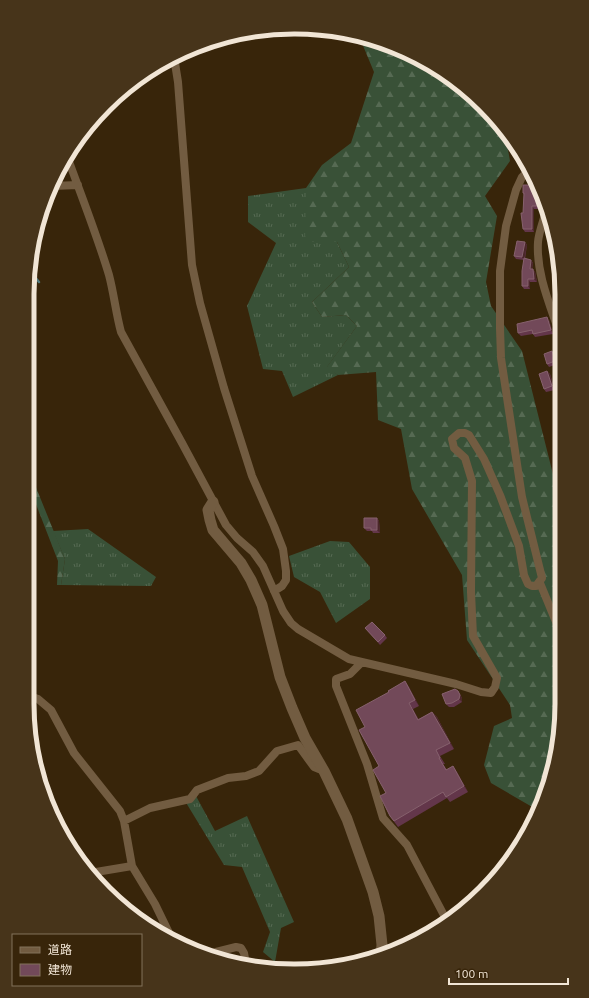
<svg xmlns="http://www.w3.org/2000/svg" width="589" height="998" font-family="Ubuntu,'Noto Sans JP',sans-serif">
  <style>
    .grass { fill: url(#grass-tufts) }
    .forest { fill: url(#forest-firs) }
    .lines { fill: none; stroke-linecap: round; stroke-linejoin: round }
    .stream { stroke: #51787b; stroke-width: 2.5 }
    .street { stroke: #725c41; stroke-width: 8 }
    .secondary { stroke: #725c41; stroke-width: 11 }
    .wall { fill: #63364a }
    .shaded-wall { fill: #4b272a }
    .building { fill: #724959; stroke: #86616d }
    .rim { fill: none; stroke: #f1e5d5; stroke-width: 5 }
  </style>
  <defs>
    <pattern id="grass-tufts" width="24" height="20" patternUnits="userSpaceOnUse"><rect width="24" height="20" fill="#395137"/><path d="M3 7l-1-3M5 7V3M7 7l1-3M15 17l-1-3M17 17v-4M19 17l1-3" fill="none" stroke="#566a53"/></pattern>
    <pattern id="forest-firs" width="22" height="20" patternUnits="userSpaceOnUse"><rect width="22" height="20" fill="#395137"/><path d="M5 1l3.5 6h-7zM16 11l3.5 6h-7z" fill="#566a53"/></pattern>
  </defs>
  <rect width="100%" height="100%" fill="#38250a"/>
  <path class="grass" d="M 306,188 L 306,242 L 337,242 L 349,267 L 312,302 L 322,317 L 346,315 L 357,326 L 327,367 L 338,375 L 293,397 L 282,371 L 263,369 L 247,306 L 276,243 L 248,222 L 248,196 Z
    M 88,529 L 156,577 L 151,586 L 61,585 L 65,559 L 53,531 Z
    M 330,541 L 349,542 L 370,567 L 370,599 L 336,623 L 320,592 L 294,577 L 289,556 Z
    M 196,796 L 215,831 L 247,816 L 294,922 L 281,928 L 275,962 L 263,952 L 270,932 L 242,867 L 224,865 L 185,801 Z"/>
  <path class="forest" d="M 359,36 L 397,47 L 443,72 L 484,106 L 505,133 L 510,161 L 485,196 L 497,216 L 486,282 L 491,306 L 522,351 L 561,506 L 561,721 L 548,789 L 536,812 L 534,808 L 491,783 L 484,765 L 494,726 L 512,718 L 510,705 L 467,640 L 462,575 L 412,489 L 401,429 L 378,420 L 376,372 L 338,375 L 326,368 L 357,326 L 346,315 L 322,317 L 312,302 L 349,267 L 337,242 L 305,242 L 306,188 L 322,165 L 351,143 L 374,72 Z
    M 27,472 L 33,480 L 65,559 L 61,585 L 57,585 L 58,561 L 27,481 Z"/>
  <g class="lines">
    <path class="stream" d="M 29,270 L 39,282"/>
    <path class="street" d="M 174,57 L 178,82 L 192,265 L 200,303 L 224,388 L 252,476 L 274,526 L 283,549 L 286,571 L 286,580 L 282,586 L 274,591
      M 67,156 C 81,195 97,235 109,275 C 114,294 116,314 121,332 L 182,443 L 226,525 L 237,538 L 253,552 L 263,566 L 283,611 L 291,623 L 298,629 L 349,659 L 456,684 L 481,692 L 491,693 L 495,687 L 497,678 L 473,636 L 471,592 L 472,481 L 465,458 L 454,448 L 452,439 L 459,433 L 465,433 L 469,435 L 484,459 L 500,495 L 519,546 L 524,575 L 528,584 L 532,586 L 536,586 L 542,578 L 522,497 L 501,358 L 500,328 L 500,271 L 506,226 L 516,190 L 522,177 L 530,169
      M 52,186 L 78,185
      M 547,206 C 545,218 539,230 538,242 C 536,275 551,307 561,338
      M 540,583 L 561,634
      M 361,663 L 350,674 L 336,679 L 336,686 L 367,764 L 383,818 L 407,845 L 447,921
      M 27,695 L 38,699 L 51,710 L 74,753 L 120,811 L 124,821 L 132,866 L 155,904 L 171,937
      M 124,821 L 150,808 L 190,799 L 197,790 L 228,778 L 246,776 L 259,771 L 277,751 L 298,745 L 314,767 L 324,771
      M 90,873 L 132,866
      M 208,954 L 236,947 L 241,948 L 244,953 L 246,964"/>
    <path class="secondary" d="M 213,502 L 208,510 L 210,520 L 213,530 L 241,563 L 251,580 L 262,605 L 280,677 L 292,708 L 305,738 L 324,771 L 347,819 L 373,892 L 379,916 L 382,945 L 381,957"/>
  </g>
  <path class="wall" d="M 537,185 L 542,196 L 539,196 L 539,209 L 534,209 L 534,232 L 525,232 L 523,229 L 524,195 L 523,193 Z
    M 525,242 L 527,245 L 525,259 L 531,260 L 533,263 L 532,269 L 535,272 L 537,282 L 530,282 L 530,289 L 524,289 L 522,286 L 524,260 L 516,259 L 514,256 Z
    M 549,320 L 553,334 L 535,337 L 533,334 L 521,336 L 518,333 Z
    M 552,351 L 554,354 L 558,364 L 549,367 L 547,364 Z
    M 547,371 L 550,374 L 555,390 L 546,392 L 544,389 Z
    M 561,386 L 561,399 L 560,399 L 557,396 Z
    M 377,518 L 379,521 L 380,533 L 373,533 L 372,531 L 367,531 L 364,528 Z
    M 365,628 L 385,635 L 387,638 L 380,645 Z
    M 405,681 L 409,687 L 419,706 L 413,709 L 418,719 L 432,712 L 437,717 L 454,749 L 440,756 L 445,764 L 443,764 L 447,770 L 453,766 L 457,772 L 468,792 L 450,802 L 447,798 L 398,827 L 390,816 L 386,793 L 379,766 L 365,727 L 389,692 Z
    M 458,691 L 462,698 L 462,702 L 454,707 L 449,707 L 446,704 Z"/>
  <path class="shaded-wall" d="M 537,193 L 539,196 L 539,209 L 537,206 Z
    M 532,206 L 534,209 L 534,232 L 532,229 Z
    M 525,242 L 527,245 L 524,260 L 522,257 Z
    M 531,260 L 533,263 L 532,272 L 530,269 Z
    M 533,269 L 535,272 L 537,282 L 534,279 Z
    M 528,279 L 530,282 L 530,289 L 528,286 Z
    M 547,317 L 549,320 L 553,334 L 551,330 Z
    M 552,351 L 554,354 L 558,364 L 555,361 Z
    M 547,371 L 550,374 L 555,390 L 552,386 Z
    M 377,518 L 379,521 L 380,533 L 377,530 Z
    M 405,681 L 409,687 L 419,706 L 415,700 Z
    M 458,691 L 462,698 L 462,702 L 459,699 Z
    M 409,703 L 413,709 L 422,725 L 418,720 Z
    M 432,712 L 437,717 L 454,749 L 450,743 Z
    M 453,766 L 457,772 L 468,792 L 464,786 Z"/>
  <path class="building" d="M 523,185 L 537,185 L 540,191 L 540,193 L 537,193 L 537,206 L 532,206 L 532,229 L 523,229 L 521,213 L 523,213 L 524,193 L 523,193 Z
    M 517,241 L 525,242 L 522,257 L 514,256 Z
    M 524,258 L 531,260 L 530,269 L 533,269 L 534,279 L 528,279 L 528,286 L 522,286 L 522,271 Z
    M 547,317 L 551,330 L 533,334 L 532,330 L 518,333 L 517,324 Z
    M 552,351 L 555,361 L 547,364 L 544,354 Z
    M 547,371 L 552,386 L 544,389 L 539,374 Z
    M 561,386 L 561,395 L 557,396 L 555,388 Z
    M 364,518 L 377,518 L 377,530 L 371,530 L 371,528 L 364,528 Z
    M 372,622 L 385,635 L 378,642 L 365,628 Z
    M 405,681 L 415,700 L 409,703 L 418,720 L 432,712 L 450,743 L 436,750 L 440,758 L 439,758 L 446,770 L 453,766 L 464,786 L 446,797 L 443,792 L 394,821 L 390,816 L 380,796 L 386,793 L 373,770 L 379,766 L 359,730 L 365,727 L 356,710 L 389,692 L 388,691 Z
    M 455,689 L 458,691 L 460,695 L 459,699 L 452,703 L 446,704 L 442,694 Z"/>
  <path d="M0 0H589V998H0ZM294 34H295A260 260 0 0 1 555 294V704A260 260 0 0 1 295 964H294A260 260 0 0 1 34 704V294A260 260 0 0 1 294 34Z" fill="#47341a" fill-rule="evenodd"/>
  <path class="rim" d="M294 34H295A260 260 0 0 1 555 294V704A260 260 0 0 1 295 964H294A260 260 0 0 1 34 704V294A260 260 0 0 1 294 34Z"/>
  <rect x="12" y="934" width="130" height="52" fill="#38250a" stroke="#82725b"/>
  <rect x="20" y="947" width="20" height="6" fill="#725c41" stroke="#82725b"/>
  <text x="48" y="954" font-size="12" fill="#f1e5d5">道路</text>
  <rect x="20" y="964" width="20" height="12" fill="#724959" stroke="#82725b"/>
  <text x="48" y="974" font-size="12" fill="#f1e5d5">建物</text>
  <path d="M449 978v6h119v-6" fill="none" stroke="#f1e5d5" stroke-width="2"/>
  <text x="455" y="978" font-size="12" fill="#f1e5d5" stroke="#38250a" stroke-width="3" paint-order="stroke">100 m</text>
</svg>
